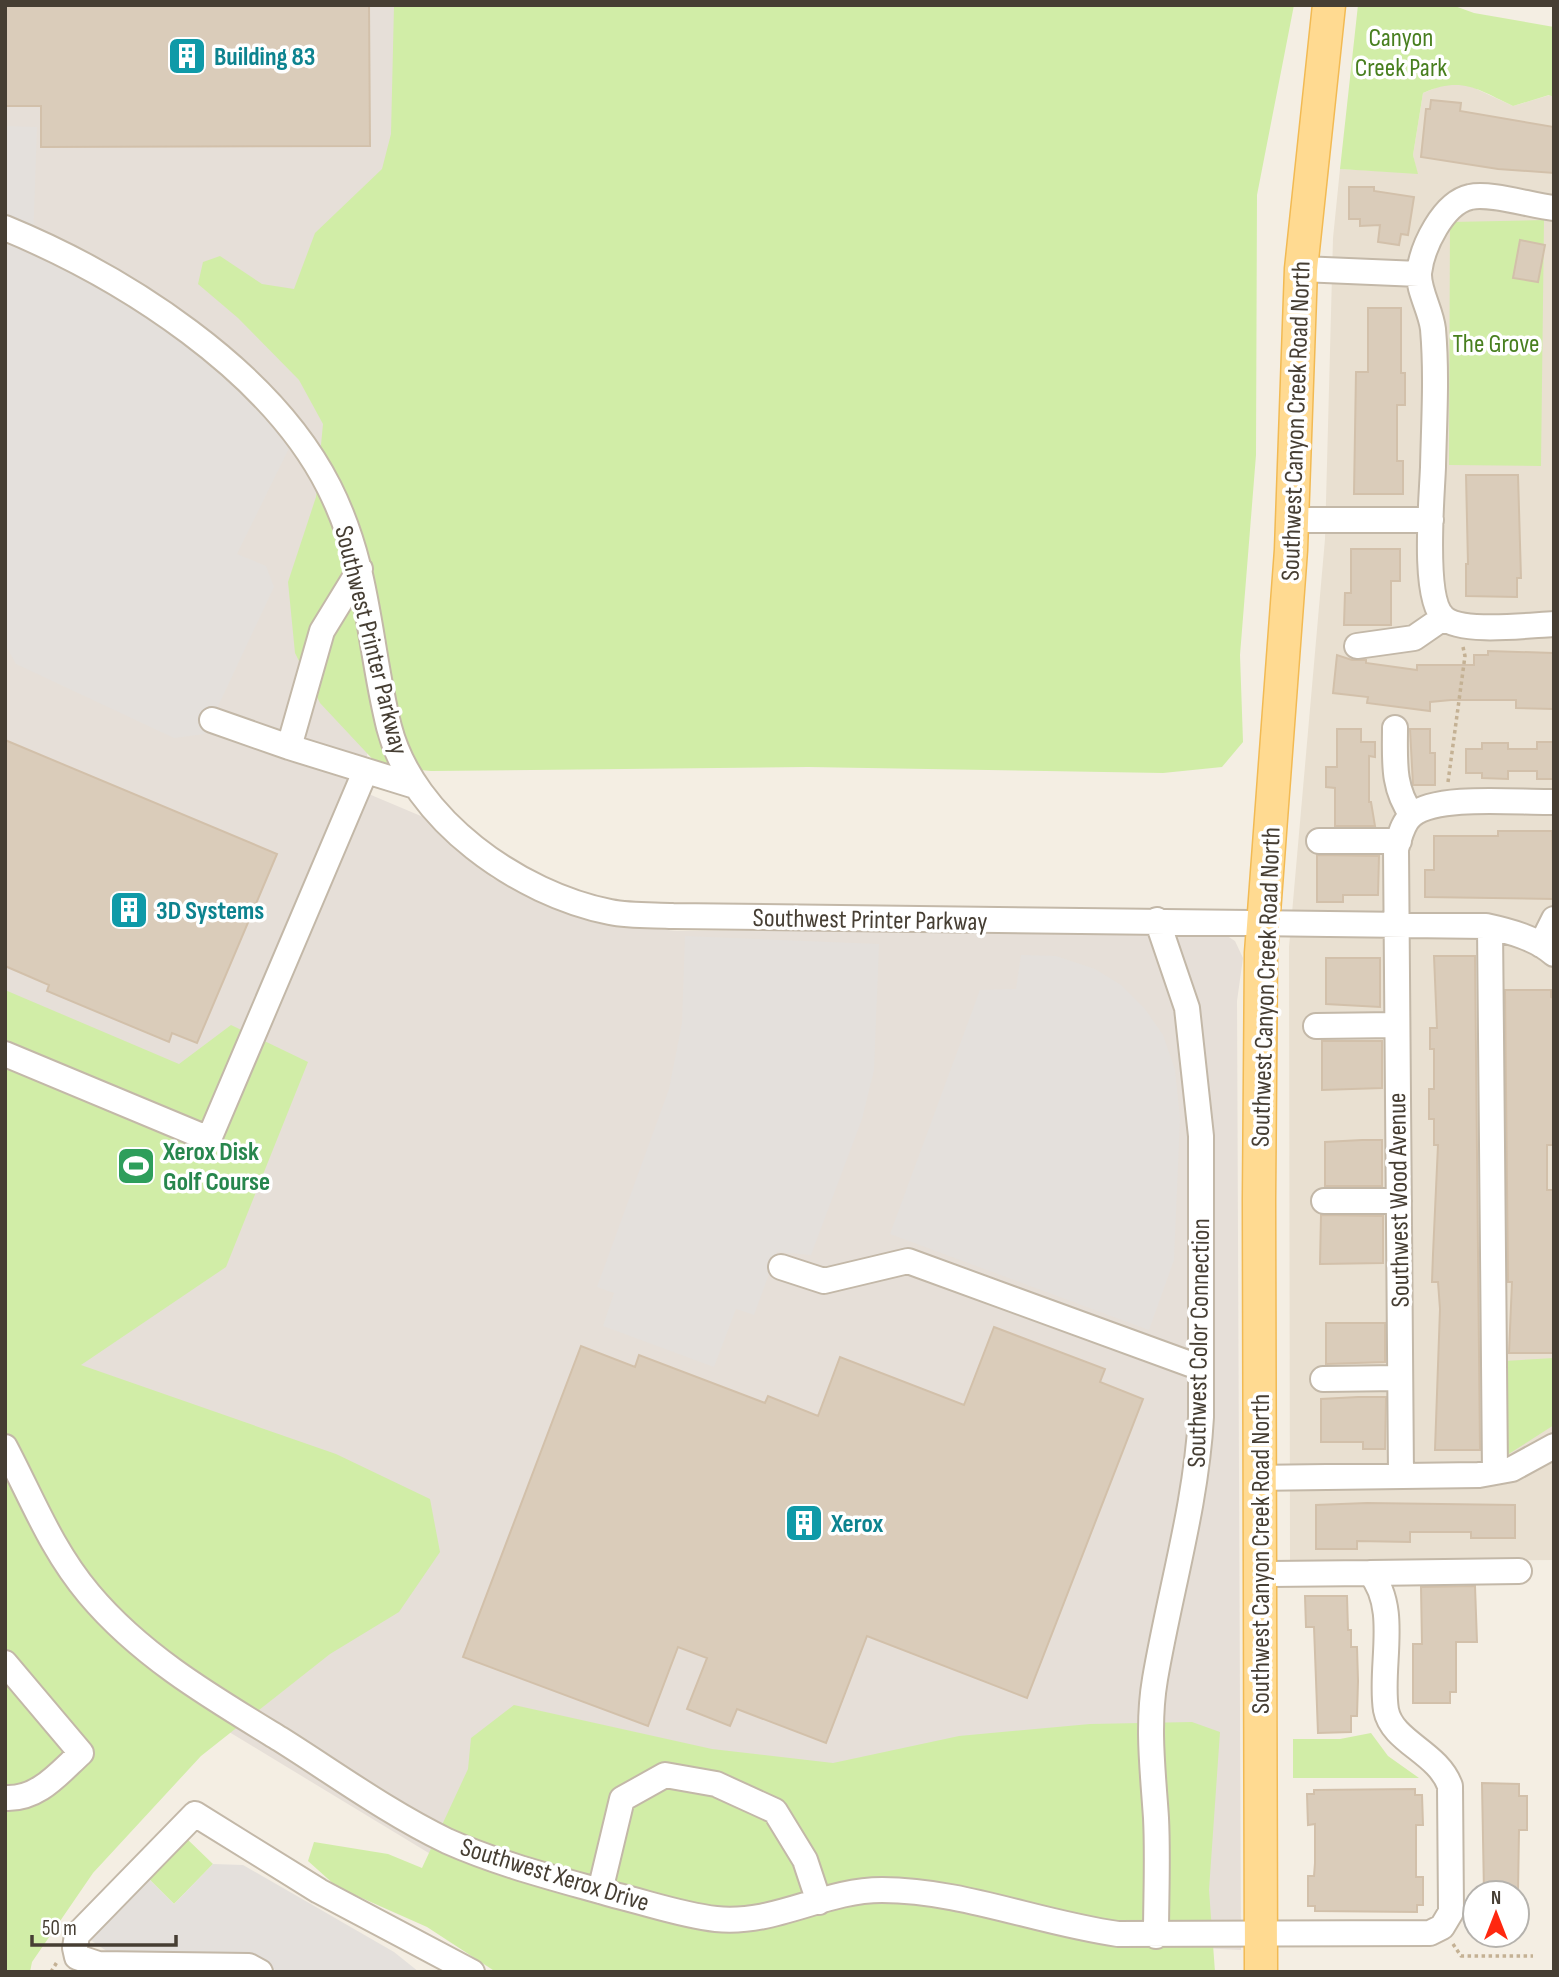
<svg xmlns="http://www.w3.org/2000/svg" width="1559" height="1977" font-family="'Sofia Sans Condensed',sans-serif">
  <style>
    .residential { fill: #e9e0d1 }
    .industrial { fill: #e6dfd8 }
    .green { fill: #d1eda7 }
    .parking { fill: #e4e0dc }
    .building { fill: #daccba; stroke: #d2c0aa; stroke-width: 2 }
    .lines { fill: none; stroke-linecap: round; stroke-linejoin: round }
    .minor-casing { stroke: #c3b8a8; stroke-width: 28 }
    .major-casing { stroke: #f2ba53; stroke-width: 35 }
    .path { stroke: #c4b194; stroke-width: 3.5; stroke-dasharray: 3.5 3.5; stroke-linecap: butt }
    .minor { stroke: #fff; stroke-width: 24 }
    .major { stroke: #ffda91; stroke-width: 32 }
    .labels { text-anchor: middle; stroke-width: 7; stroke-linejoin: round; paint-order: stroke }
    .park-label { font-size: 26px; fill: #487f1f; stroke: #fff }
    .culture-label { font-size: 26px; font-weight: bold; fill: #0d838f; stroke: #fff; text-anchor: start }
    .street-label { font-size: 26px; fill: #463e33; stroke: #fff }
    .leisure-label { font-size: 26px; font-weight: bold; fill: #27864d; stroke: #fff; text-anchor: start }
  </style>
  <rect width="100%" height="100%" fill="#f4eee3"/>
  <path class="residential" d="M 1448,83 L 1468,85 L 1513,106 L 1550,95 L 1554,97 L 1554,1560 L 1290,1563 L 1289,947 L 1325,539 L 1333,238 L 1340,169 L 1417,173 L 1413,155 L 1423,93 Z"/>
  <path class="industrial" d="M 5,5 L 431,5 L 364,792 L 454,830 L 492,878 L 591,922 L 677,931 L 1218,930 L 1235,941 L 1243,958 L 1237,1001 L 1241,1950 L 1019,1939 L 437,1858 L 168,1695 L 5,1510 Z"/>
  <path class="green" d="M 394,5 L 1294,5 L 1257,195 L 1256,455 L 1240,655 L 1243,742 L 1222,767 L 1163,773 L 808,767 L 431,771 L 379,766 L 320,703 L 295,653 L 288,582 L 316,497 L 323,424 L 299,380 L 238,318 L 198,284 L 203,262 L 220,256 L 262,284 L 294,289 L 315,233 L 382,169 L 391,134 Z
    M 1358,5 L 1452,5 L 1474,13 L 1554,27 L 1554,97 L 1549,95 L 1513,106 C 1477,89 1462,76 1423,93 L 1413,155 L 1418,174 L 1340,169 Z
    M 1544,220 L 1541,466 L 1449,465 L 1450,222 Z
    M 5,990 L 179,1064 L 231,1025 L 308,1062 L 226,1267 L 81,1365 L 336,1454 L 430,1499 L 440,1552 L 399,1612 L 330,1654 L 201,1756 L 93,1873 L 32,1962 L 30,1972 L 5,1972 Z
    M 1554,1358 L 1554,1425 L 1504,1457 L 1504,1361 Z
    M 514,1705 L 712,1749 L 833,1763 L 959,1736 L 1090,1724 L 1192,1722 L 1220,1732 L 1209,1890 L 1215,1972 L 496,1972 L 427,1927 L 337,1887 L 308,1861 L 314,1842 L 388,1854 L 422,1868 L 468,1769 L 471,1738 Z
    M 1371,1733 L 1388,1756 L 1419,1778 L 1293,1778 L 1293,1739 L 1340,1739 Z
    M 184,1836 L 213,1864 L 174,1904 L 145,1875 Z"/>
  <path class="parking" d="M 5,126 L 37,127 L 33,242 L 178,323 L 296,434 L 237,554 L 266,566 L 274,587 L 205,734 L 174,738 L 16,664 L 5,644 Z
    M 685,936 L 879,944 L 874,1070 L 862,1119 L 811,1255 L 777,1252 L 754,1315 L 736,1309 L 714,1367 L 603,1326 L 614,1293 L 597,1287 L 669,1089 L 682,1023 Z
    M 1021,955 L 1056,956 L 1095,969 L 1121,985 L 1145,1009 L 1163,1035 L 1175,1070 L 1180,1118 L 1174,1260 L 1149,1330 L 890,1234 L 980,990 L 1016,989 Z
    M 213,1864 L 243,1865 L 394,1952 L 419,1972 L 279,1972 L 243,1953 L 108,1952 L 86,1937 L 145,1875 L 174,1904 Z"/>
  <path class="building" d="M 5,5 L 369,5 L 370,146 L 41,147 L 41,106 L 5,106 Z
    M 1431,100 L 1461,103 L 1460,111 L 1554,127 L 1554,173 L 1498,169 L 1421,157 L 1426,109 L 1430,109 Z
    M 1349,187 L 1374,187 L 1374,191 L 1414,197 L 1408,235 L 1401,234 L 1399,245 L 1378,242 L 1380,225 L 1360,226 L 1360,219 L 1349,219 Z
    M 1520,240 L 1545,245 L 1538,282 L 1513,278 Z
    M 1368,308 L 1401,308 L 1401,373 L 1405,373 L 1405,405 L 1397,405 L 1397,461 L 1403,461 L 1403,494 L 1354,494 L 1356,372 L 1368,372 Z
    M 1466,475 L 1518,475 L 1521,578 L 1517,578 L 1517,597 L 1466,596 L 1466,564 L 1468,564 Z
    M 1351,549 L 1400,549 L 1400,581 L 1391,581 L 1391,625 L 1344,625 L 1345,593 L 1351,593 Z
    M 1488,651 L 1553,653 L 1553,709 L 1516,708 L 1516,700 L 1451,700 L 1430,702 L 1430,711 L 1367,703 L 1368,697 L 1333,693 L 1337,655 L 1352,660 L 1366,660 L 1366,663 L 1417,670 L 1417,665 L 1474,665 L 1474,655 L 1488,655 Z
    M 1337,729 L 1361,729 L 1361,742 L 1375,742 L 1375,757 L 1369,756 L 1369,802 L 1371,802 L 1375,826 L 1335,826 L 1335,788 L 1326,787 L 1326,767 L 1337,767 Z
    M 1410,729 L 1430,729 L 1430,753 L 1435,753 L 1435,785 L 1413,785 Z
    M 5,740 L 277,854 L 197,1043 L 172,1033 L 169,1042 L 47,991 L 49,985 L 5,966 Z
    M 1537,742 L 1554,742 L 1554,779 L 1537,779 L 1537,771 L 1508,771 L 1508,779 L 1482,778 L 1482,773 L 1466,773 L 1466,749 L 1482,749 L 1482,743 L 1508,743 L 1508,749 L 1537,749 Z
    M 1498,831 L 1552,831 L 1554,899 L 1425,897 L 1425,870 L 1434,870 L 1434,836 L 1498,836 Z
    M 1317,855 L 1379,856 L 1378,895 L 1343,895 L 1343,902 L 1317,902 Z
    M 1434,956 L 1475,956 L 1480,1450 L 1435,1450 L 1440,1309 L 1438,1282 L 1432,1282 L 1433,1254 L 1438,1145 L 1434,1145 L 1434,1119 L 1429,1119 L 1429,1089 L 1434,1089 L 1434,1049 L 1430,1049 L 1430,1028 L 1437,1028 Z
    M 1326,958 L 1380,958 L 1380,1007 L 1326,1004 Z
    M 1505,990 L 1551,990 L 1551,997 L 1554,998 L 1554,1145 L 1547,1145 L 1547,1190 L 1554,1190 L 1554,1353 L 1509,1353 L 1512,1282 L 1508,1282 Z
    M 1322,1041 L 1382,1041 L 1382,1088 L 1322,1090 Z
    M 1362,1140 L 1382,1140 L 1382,1186 L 1325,1186 L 1325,1142 Z
    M 1321,1215 L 1383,1216 L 1383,1263 L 1320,1264 Z
    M 1326,1323 L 1385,1323 L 1385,1362 L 1326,1364 Z
    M 994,1327 L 1105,1369 L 1100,1382 L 1143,1399 L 1027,1698 L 867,1636 L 826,1743 L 737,1709 L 730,1726 L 687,1709 L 707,1658 L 678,1647 L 648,1726 L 463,1657 L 581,1346 L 635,1367 L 639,1355 L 765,1403 L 768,1396 L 818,1416 L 840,1357 L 964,1405 Z
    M 1358,1397 L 1386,1397 L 1385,1449 L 1363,1449 L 1363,1442 L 1321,1442 L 1321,1399 Z
    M 1367,1503 L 1515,1505 L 1515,1538 L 1471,1538 L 1471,1532 L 1410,1532 L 1410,1542 L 1357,1541 L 1357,1549 L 1316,1549 L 1316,1505 Z
    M 1475,1586 L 1477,1642 L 1456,1642 L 1456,1692 L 1450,1692 L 1450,1703 L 1413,1703 L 1413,1644 L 1422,1644 L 1421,1587 Z
    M 1305,1596 L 1347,1596 L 1348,1630 L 1351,1630 L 1351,1647 L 1357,1647 L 1358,1681 L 1357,1716 L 1351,1716 L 1351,1732 L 1318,1733 L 1314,1627 L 1306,1627 Z
    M 1482,1783 L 1519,1784 L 1519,1796 L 1527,1796 L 1527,1830 L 1519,1830 L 1518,1893 L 1484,1893 Z
    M 1415,1789 L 1415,1795 L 1422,1795 L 1423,1825 L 1416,1825 L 1416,1877 L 1423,1877 L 1423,1905 L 1417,1905 L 1417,1912 L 1315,1911 L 1315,1906 L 1308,1906 L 1308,1876 L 1314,1876 L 1315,1863 L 1315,1824 L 1308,1825 L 1307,1794 L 1314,1794 L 1314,1790 Z"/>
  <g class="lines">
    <defs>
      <path id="minor" d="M 1554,208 C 1532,206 1490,192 1470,197 C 1443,203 1422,247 1419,273 C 1418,290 1431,311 1433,329 C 1437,375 1434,421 1433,467 C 1432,497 1422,599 1444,618 C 1462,634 1530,625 1554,624
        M 5,228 C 124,277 270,370 329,487 C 370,568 368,643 389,727 C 413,820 519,894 610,912 C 630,916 652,915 673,916 L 1486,926 C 1509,931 1536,938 1554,954
        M 1301,269 L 1419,274
        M 1292,520 L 1431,520
        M 360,569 L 322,631 L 289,747 L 415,786
        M 1357,646 L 1414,638 L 1443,618
        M 212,720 L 289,747
        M 1395,728 C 1395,760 1392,788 1412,815
        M 1319,841 L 1399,841
        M 1490,927 L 1495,1472
        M 1541,945 L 1554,919
        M 1316,1026 L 1396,1025
        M 5,1054 L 209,1139 L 365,772
        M 1324,1201 L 1399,1201
        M 781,1267 L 824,1281 L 908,1261 L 1201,1368
        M 1323,1379 L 1400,1378
        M 5,1447 C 32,1498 51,1549 89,1594 C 141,1656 211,1697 280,1739 C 334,1773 389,1813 447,1841 C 501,1865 558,1879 614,1895 C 648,1903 681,1915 716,1919 C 776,1925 823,1890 882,1890 C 961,1890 1039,1923 1118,1934 L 1430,1933 L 1442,1927 L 1451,1912 L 1450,1786 C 1438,1752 1392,1742 1386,1710 C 1379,1667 1400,1608 1370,1573 L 1261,1574
        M 1401,1475 L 1396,849 C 1400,837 1402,823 1412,815 C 1438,794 1520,803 1554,802
        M 1259,1478 L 1479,1475 L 1512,1469 L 1554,1446
        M 1370,1573 L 1519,1571
        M 5,1663 L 81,1753 C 59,1773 38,1800 5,1798
        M 600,1891 L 622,1799 L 665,1775 L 716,1784 L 775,1811 L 805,1860 L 819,1902
        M 1156,1936 C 1156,1897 1158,1857 1156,1818 C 1153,1772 1147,1726 1155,1679 C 1170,1591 1196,1506 1201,1417 L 1201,1136 L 1187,1008 L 1157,920
        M 260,1972 L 249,1966 L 98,1964 L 77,1957 L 75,1948 L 77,1935 L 195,1814 L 319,1891 L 472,1972"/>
      <path id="major" d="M 1261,1972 L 1259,1200 L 1261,953 L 1291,550 L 1301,269 L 1329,5"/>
    </defs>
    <use href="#minor" class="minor-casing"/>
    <use href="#major" class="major-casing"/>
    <path class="path" d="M 1448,782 L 1465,656 L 1463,647
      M 1453,1944 L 1461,1956 L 1533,1956
      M 51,1972 L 57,1962"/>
    <use href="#minor" class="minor"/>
    <use href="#major" class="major"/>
  </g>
  <defs>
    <symbol id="building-square" viewBox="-11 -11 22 22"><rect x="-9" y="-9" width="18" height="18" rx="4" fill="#0f9aa8" stroke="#fff"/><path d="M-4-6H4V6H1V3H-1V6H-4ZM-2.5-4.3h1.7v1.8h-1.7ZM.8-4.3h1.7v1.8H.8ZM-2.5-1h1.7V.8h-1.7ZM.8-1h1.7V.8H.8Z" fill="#fff"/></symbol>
    <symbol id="stadium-square" viewBox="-11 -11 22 22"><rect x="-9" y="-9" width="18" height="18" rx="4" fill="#2e9e5b" stroke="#fff"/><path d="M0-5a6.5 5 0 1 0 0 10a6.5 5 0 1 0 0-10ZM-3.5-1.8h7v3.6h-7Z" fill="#fff"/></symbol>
  </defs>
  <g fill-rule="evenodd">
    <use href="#building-square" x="165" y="34" width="44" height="44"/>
    <use href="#building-square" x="107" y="888" width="44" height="44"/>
    <use href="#stadium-square" x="114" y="1144" width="44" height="44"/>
    <use href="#building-square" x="782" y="1501" width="44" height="44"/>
  </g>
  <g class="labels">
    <g class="park-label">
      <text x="1401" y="46">Canyon<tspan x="1401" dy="30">Creek Park</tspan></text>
      <text x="1496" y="352">The Grove</text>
    </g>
    <g class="culture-label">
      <text x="214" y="65">Building 83</text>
      <text x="156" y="919">3D Systems</text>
      <text x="831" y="1532">Xerox</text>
    </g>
    <g class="street-label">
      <text transform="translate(1295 421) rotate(-88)" y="9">Southwest Canyon Creek Road North</text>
      <text transform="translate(372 640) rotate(76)" y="9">Southwest Printer Parkway</text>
      <text transform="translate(870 919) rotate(1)" y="9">Southwest Printer Parkway</text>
      <text transform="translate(1265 987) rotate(-88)" y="9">Southwest Canyon Creek Road North</text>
      <text transform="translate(1398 1200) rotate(-91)" y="9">Southwest Wood Avenue</text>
      <text transform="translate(1198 1343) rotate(-89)" y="9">Southwest Color Connection</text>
      <text transform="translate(1260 1554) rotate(-90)" y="9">Southwest Canyon Creek Road North</text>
      <text transform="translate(555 1874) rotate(17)" y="9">Southwest Xerox Drive</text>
    </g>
    <g class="leisure-label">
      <text x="163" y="1160">Xerox Disk<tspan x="163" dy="30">Golf Course</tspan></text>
    </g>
  </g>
  <rect width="1559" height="1977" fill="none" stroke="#463e33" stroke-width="14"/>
  <g transform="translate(1496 1914)"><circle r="33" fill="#ffffff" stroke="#b5b2ad" stroke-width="2"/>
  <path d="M0-5L12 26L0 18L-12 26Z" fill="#ff270f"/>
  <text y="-10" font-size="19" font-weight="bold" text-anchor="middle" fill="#463e33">N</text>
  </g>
  <path d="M32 1935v10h144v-10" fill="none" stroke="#463e33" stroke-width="3.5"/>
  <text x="42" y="1935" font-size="21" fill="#463e33" stroke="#ffffff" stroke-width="5" paint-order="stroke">50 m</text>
</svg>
